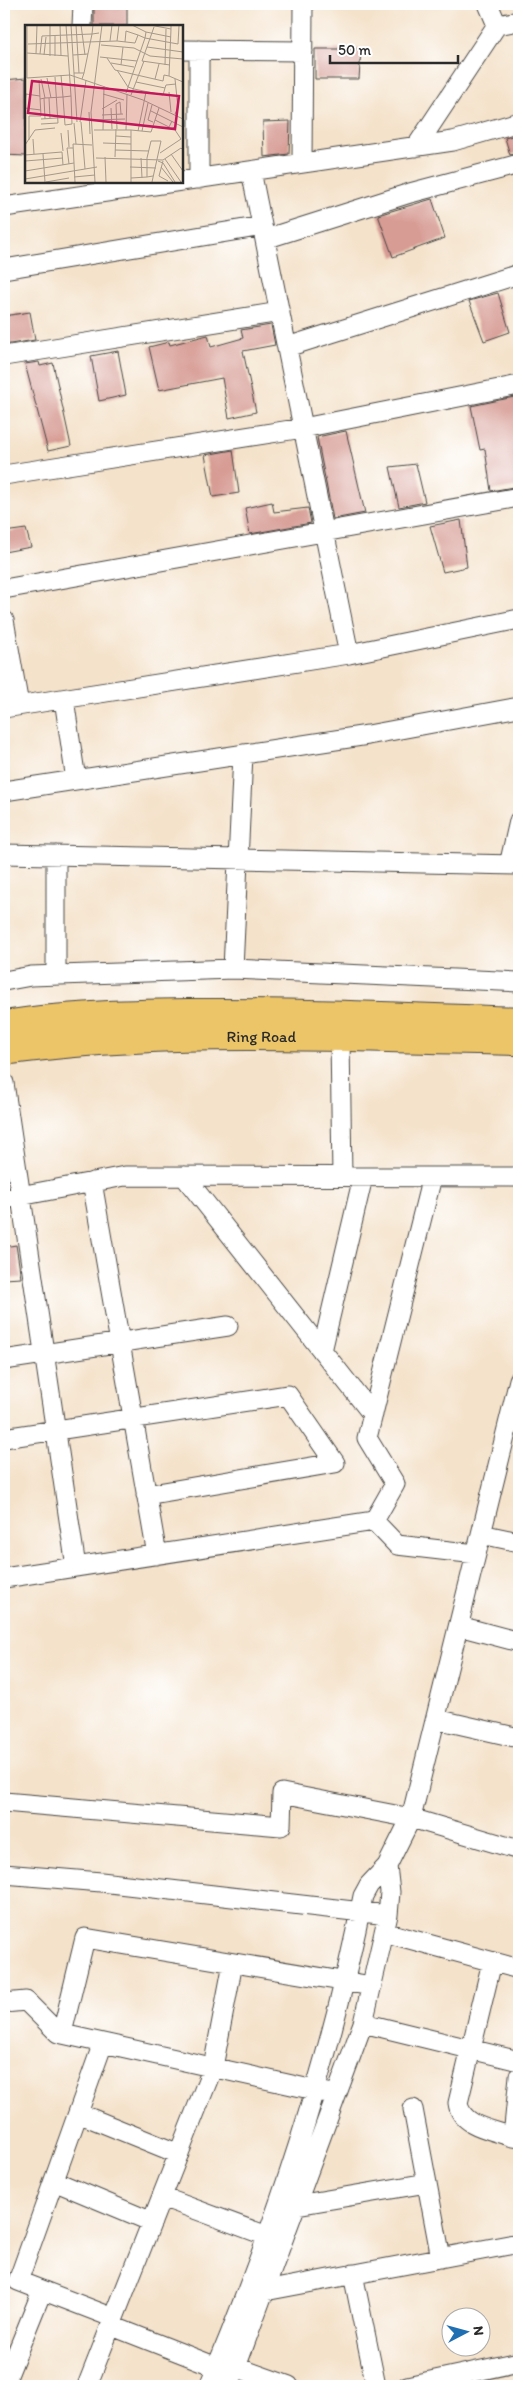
<svg xmlns="http://www.w3.org/2000/svg" width="523" height="2390" font-family="Itim,sans-serif">
  <style>
    .building { fill: #d79c94 }
    .lines { fill: none; stroke-linecap: round; stroke-linejoin: round }
    .minor-casing { stroke: #494643; stroke-width: 21 }
    .highway-casing { stroke: #494643; stroke-width: 30 }
    .minor { stroke: #fff; stroke-width: 19 }
    .highway { stroke: #edc569; stroke-width: 28 }
    .labels { text-anchor: middle; stroke-width: 4; stroke-linejoin: round; paint-order: stroke }
    .street-label { font-size: 16px; fill: #2b2b2b; stroke: #fff }
    .inset-road { fill: none; stroke: #a4998a; stroke-width: 1 }
    .view { fill: #c2185b; fill-opacity: 0.15; stroke: #c2185b; stroke-width: 2.5 }
    .inset-edge { fill: none; stroke: #2b2b2b; stroke-width: 2.5 }
  </style>
  <rect width="100%" height="100%" fill="#fff"/>
  <filter id="ink" filterUnits="userSpaceOnUse"><feTurbulence type="fractalNoise" baseFrequency=".02" numOctaves="2"/><feDisplacementMap in="SourceGraphic" scale="10" xChannelSelector="R" yChannelSelector="G"/><feConvolveMatrix kernelMatrix="1 2 1 2 8 2 1 2 1" color-interpolation-filters="sRGB"/></filter>
  <filter id="wash" filterUnits="userSpaceOnUse"><feTurbulence type="fractalNoise" baseFrequency=".0096" numOctaves="4" result="noise"/><feDisplacementMap in="SourceGraphic" scale="20" xChannelSelector="R" yChannelSelector="G"/><feGaussianBlur stdDeviation="1.12" result="paint"/><feColorMatrix in="noise" values="0 0 0 0 0 0 0 0 0 0 0 0 0 0 0 0 0 1.4 0 .05"/><feComposite in="paint" operator="in"/></filter>
  <g filter="url(#wash)">
    <rect width="100%" height="100%" fill="#f4e2ca"/>
    <g id="blocks">
      <path class="building" d="M 94,4 L 127,4 L 127,26 L 94,26 Z
        M 315,49 L 361,49 L 359,79 L 315,79 Z
        M 26,78 L 26,156 L 4,155 L 4,80 Z
        M 290,121 L 289,154 L 264,157 L 263,122 Z
        M 519,134 L 519,153 L 510,155 L 505,138 Z
        M 432,199 L 445,238 L 393,257 L 378,215 Z
        M 498,293 L 510,332 L 484,341 L 469,301 Z
        M 30,312 L 35,340 L 4,345 L 4,316 Z
        M 271,325 L 275,345 L 243,351 L 256,412 L 229,418 L 222,378 L 159,390 L 149,347 L 169,342 L 170,345 L 208,335 L 211,347 L 243,338 L 241,330 Z
        M 118,351 L 126,395 L 99,401 L 91,356 Z
        M 39,362 L 40,366 L 53,363 L 71,446 L 48,451 L 25,364 Z
        M 519,396 L 519,486 L 491,491 L 485,449 L 480,450 L 471,406 Z
        M 346,431 L 365,513 L 333,519 L 317,437 Z
        M 233,450 L 239,493 L 213,497 L 205,455 Z
        M 416,464 L 425,502 L 399,507 L 390,467 Z
        M 272,502 L 274,512 L 308,508 L 311,523 L 250,534 L 245,508 Z
        M 461,520 L 467,567 L 443,572 L 430,526 Z
        M 26,529 L 31,547 L 4,552 L 4,532 Z
        M 16,1245 L 21,1278 L 4,1279 L 4,1247 Z"/>
    </g>
  </g>
  <g filter="url(#ink)">
    <use href="#blocks" fill-opacity="0" stroke="#494643" stroke-width="1"/>
    <g class="lines">
      <defs>
        <path id="minor" d="M 488,4 L 497,25
          M 82,26 L 83,4
          M 181,50 L 303,51
          M 416,147 L 497,25 L 519,21
          M 302,163 L 303,4
          M 199,179 L 199,50
          M 181,181 L 453,141 L 519,122
          M 4,207 L 181,181
          M 265,239 L 410,193 L 519,164
          M 4,269 L 262,226
          M 287,347 L 519,274
          M 4,356 L 280,312
          M 4,475 L 303,428 L 519,385
          M 4,589 L 519,497
          M 4,620 L 19,705
          M 349,654 L 519,619
          M 64,699 L 76,780
          M 4,708 L 349,654 L 251,171
          M 4,791 L 368,735 L 519,707
          M 4,854 L 519,865
          M 509,865 L 519,821
          M 233,969 L 243,754
          M 56,975 L 56,855
          M 4,981 L 31,976 L 233,969 L 519,982
          M 340,1038 L 342,1177
          M 4,1083 L 76,1567
          M 184,1176 L 373,1415
          M 92,1182 L 157,1555
          M 4,1199 L 125,1176 L 519,1177
          M 322,1351 L 363,1177
          M 4,1360 L 228,1326
          M 4,1438 L 288,1395 L 335,1463 L 146,1495
          M 374,1521 L 395,1484 L 367,1438 L 432,1177
          M 481,1534 L 519,1542
          M 4,1578 L 374,1521 L 397,1545 L 476,1554
          M 459,1626 L 519,1642
          M 436,1719 L 519,1738
          M 4,1802 L 281,1826 L 282,1793 L 411,1818 L 519,1850
          M 4,1874 L 101,1882 L 388,1915
          M 384,1932 L 519,1969
          M 492,1962 L 458,2103 C 461,2127 494,2130 513,2137
          M 4,2003 L 26,2001 L 58,2033 L 328,2093
          M 363,2023 L 519,2061
          M 62,2033 L 85,1938 L 372,1986
          M 103,2043 L 18,2281 L 114,2318
          M 519,2076 L 513,2137 L 519,2138
          M 413,2109 L 441,2258
          M 78,2113 L 179,2154
          M 54,2181 L 152,2222
          M 162,2197 L 278,2240
          M 297,2205 L 427,2183
          M 353,2274 L 376,2386
          M 265,2291 L 519,2243
          M 112,2326 L 227,2371
          M 236,2367 L 289,2386
          M 4,2385 L 42,2291
          M 87,2386 L 213,2067 L 233,1963
          M 209,2386 C 275,2228 330,2065 363,1896 L 369,1885 L 387,1866 L 411,1818 L 519,1380
          M 229,2386 L 363,2023 L 388,1915 L 390,1892 L 387,1866
          M 407,2386 L 519,2362"/>
        <g id="highway">
          <path d="M 4,1025 C 65,1015 127,1014 189,1013 C 299,1012 409,1017 519,1021"/>
          <path id="s1" d="M 4,1051 C 174,1027 347,1038 519,1041"/>
        </g>
      </defs>
      <use href="#minor" class="minor-casing"/>
      <use href="#highway" class="highway-casing"/>
      <use href="#minor" class="minor"/>
      <use href="#highway" class="highway"/>
    </g>
  </g>
  <g class="labels">
    <g class="street-label">
      <text dy="6" stroke="none"><textPath href="#s1" startOffset="258">Ring Road</textPath></text>
    </g>
  </g>
  <g transform="translate(25 25)">
    <rect width="158" height="158" fill="#f4e2ca"/>
    <path class="inset-road" d="M 2,0 L 2,53 L 45,50 L 118,75 L 158,94M 25,0 L 25,31M 35,0 L 36,31M 41,0 L 46,71M 46,0 L 52,97M 51,0 L 54,48M 56,0 L 60,30M 94,0 L 92,16 L 110,18M 107,0 L 121,7 L 146,12M 125,0 L 146,4 L 146,0M 129,2 L 117,36 L 145,40M 146,4 L 144,51 L 158,57M 30,11 L 30,31M 85,16 L 87,0M 100,17 L 101,6 L 113,10M 110,18 L 113,10 L 120,13 L 121,7M 3,19 L 92,16M 76,20 L 109,23 L 125,31 L 158,34M 122,22 L 158,27M 2,28 L 43,31M 11,29 L 12,0M 15,29 L 17,11 L 67,9 L 68,0M 19,30 L 21,12M 48,30 L 63,29M 75,32 L 112,36M 82,33 L 90,45 L 138,56 L 139,50 L 144,51M 86,38 L 109,42M 96,40 L 98,22M 140,40 L 141,4M 92,45 L 103,62 L 109,64 L 138,70 L 140,63M 49,48 L 59,48 L 57,54M 59,48 L 67,9 L 74,8M 22,53 L 26,73M 16,54 L 20,73M 130,54 L 134,39M 150,54 L 153,83 L 150,89M 111,57 L 140,63 L 141,60 L 151,59M 144,67 L 146,87M 101,68 L 120,13 L 153,19 L 154,1M 78,69 L 99,75M 102,69 L 101,105 L 106,105 L 106,157M 106,70 L 119,36M 19,73 L 20,94M 24,73 L 25,93M 15,74 L 20,73 L 38,72 L 46,71 L 47,99 L 40,100 L 38,72 L 36,50M 0,78 L 1,69 L 15,71M 127,80 L 123,95 L 128,97M 0,83 L 16,85M 86,83 L 87,104M 77,84 L 92,75M 126,86 L 158,102M 64,87 L 65,109M 77,90 L 98,89M 16,94 L 47,92M 68,95 L 100,94M 130,95 L 144,102 L 147,96M 55,97 L 61,55M 56,97 L 58,119M 49,98 L 51,119M 16,99 L 33,98 L 30,52M 92,104 L 91,79 L 95,77 L 96,89M 43,105 L 44,122M 69,105 L 101,105M 78,105 L 79,61M 106,105 L 126,107 L 134,83M 113,106 L 121,67M 117,106 L 123,78M 36,108 L 38,126M 91,111 L 106,112M 8,114 L 9,129M 4,115 L 4,91 L 16,91 L 14,55M 78,118 L 106,119M 0,120 L 10,105 L 30,103M 58,120 L 60,144M 90,125 L 124,126M 135,128 L 156,114 L 148,102M 18,129 L 20,157M 146,129 L 158,146M 0,130 L 37,127 L 38,140M 80,132 L 81,157M 90,132 L 91,104M 71,133 L 138,135 L 156,123 L 158,125M 116,133 L 117,153M 140,134 L 156,157M 0,136 L 38,133M 133,136 L 138,138 L 150,157M 138,136 L 134,151 L 143,156M 44,139 L 42,123 L 48,123M 105,142 L 131,143M 136,142 L 148,157M 0,146 L 49,138M 49,152 L 70,150M 106,153 L 122,152M 0,154 L 72,142M 21,157 L 44,153M 50,157 L 48,119 L 67,120M 70,157 L 66,87 L 77,0M 127,157 L 136,116 L 126,116 L 122,133 L 122,152 L 128,151"/>
    <path class="view" d="M 7,56 L 154,71 L 150,104 L 3,88 Z"/>
    <rect width="158" height="158" class="inset-edge"/>
  </g>
  <rect width="523" height="2390" fill="none" stroke="#fff" stroke-width="20"/>
  <g transform="translate(466 2332) rotate(84)"><circle r="24" fill="#ffffff" stroke="#aaaaaa"/>
  <path d="M0-4L9 19L0 12L-9 19Z" fill="#1f6fb2"/>
  <text y="-8" font-size="14" font-weight="bold" text-anchor="middle" fill="#2b2b2b">N</text>
  </g>
  <path d="M330 55v8h128v-8" fill="none" stroke="#2b2b2b" stroke-width="2.5"/>
  <text x="338" y="55" font-size="15" fill="#2b2b2b" stroke="#ffffff" stroke-width="4" paint-order="stroke">50 m</text>
</svg>
